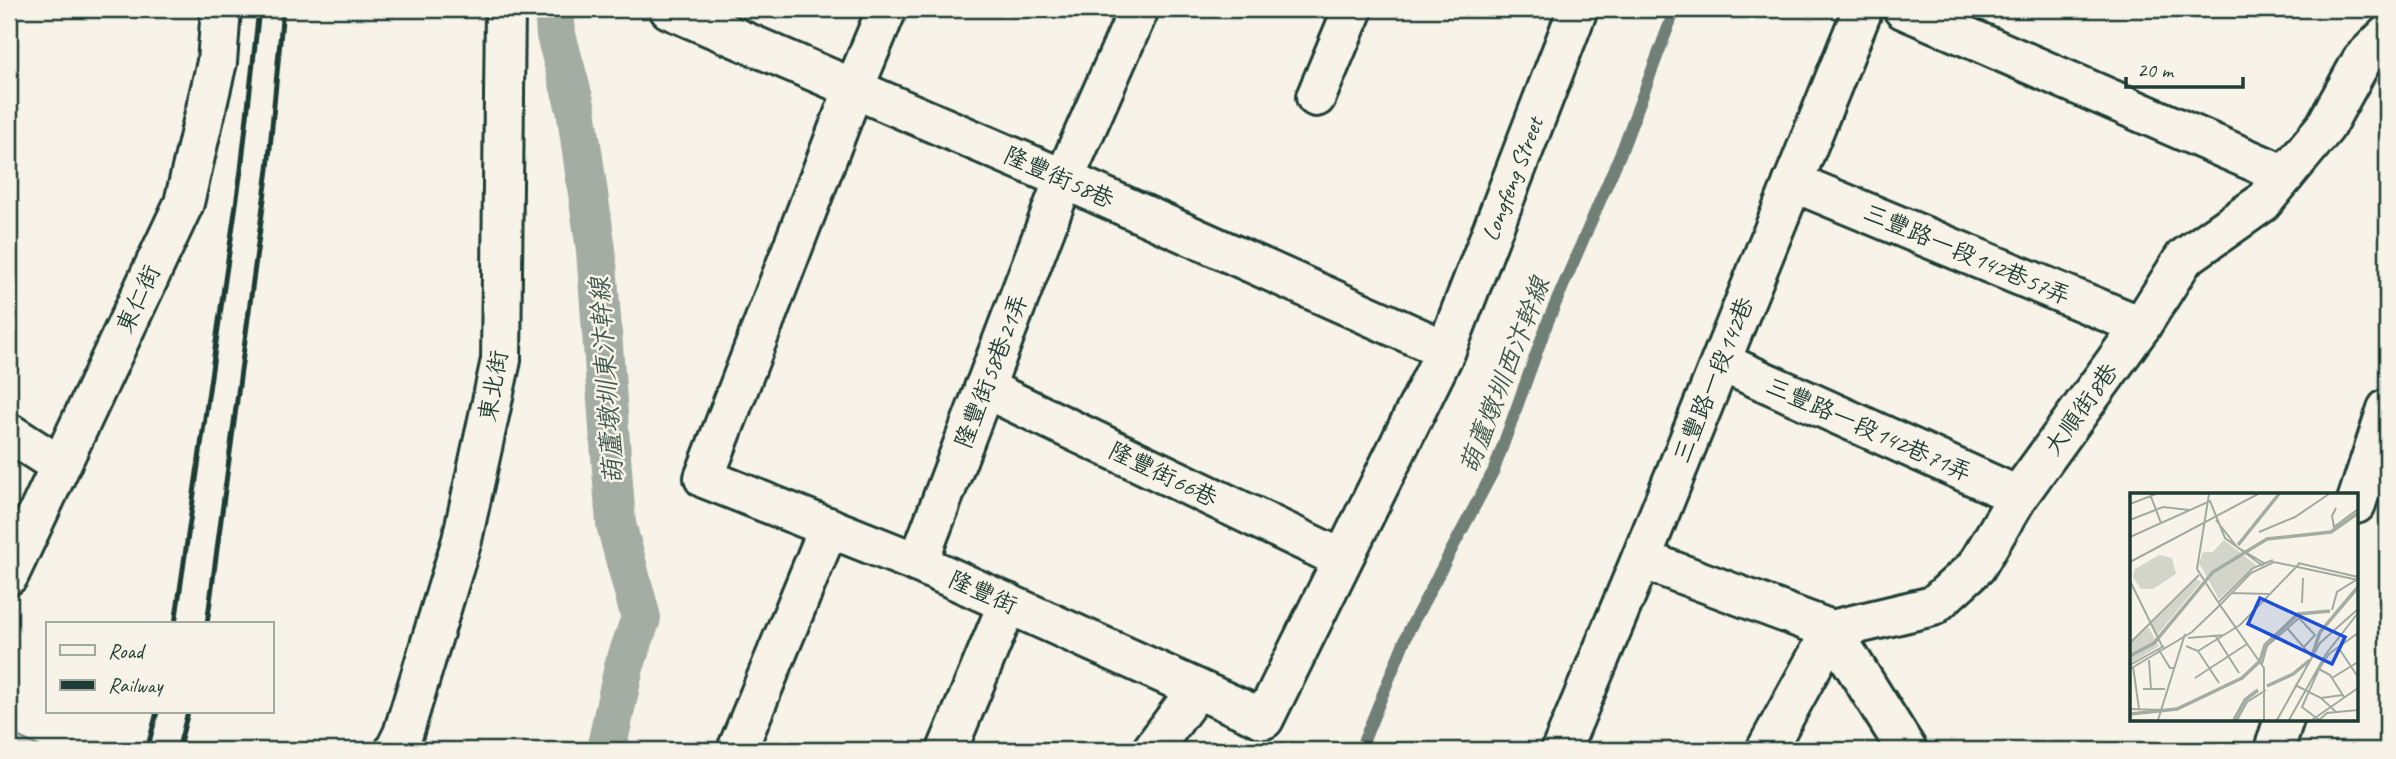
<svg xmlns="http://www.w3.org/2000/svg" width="2396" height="759" font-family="Caveat,'LXGW WenKai TC',sans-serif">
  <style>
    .green { fill: #d3d5ca; stroke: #79897f; stroke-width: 2 }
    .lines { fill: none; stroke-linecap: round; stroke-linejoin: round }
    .stream { stroke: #6f8077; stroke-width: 12 }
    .canal { stroke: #a4ada3; stroke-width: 40 }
    .minor-casing { stroke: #1f3d34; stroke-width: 44 }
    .minor { stroke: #f7f3e8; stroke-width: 38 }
    .rail { stroke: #1f3d34; stroke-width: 5 }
    .labels { text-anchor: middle; stroke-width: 5; stroke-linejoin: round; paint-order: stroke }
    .street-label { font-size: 24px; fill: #1f3d34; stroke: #f7f3e8 }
    .water-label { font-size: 26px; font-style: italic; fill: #405950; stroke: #f7f3e8 }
    .inset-river { fill: none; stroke: #a4ada3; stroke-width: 3.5 }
    .inset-road { fill: none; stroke: #a1aaa0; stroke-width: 2 }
    .view { fill: #1d4ed8; fill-opacity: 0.15; stroke: #1d4ed8; stroke-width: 3.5 }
    .inset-edge { fill: none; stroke: #1f3d34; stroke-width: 3.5 }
  </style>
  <rect width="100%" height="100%" fill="#f7f3e8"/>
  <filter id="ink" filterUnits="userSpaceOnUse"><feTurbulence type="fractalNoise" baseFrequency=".0143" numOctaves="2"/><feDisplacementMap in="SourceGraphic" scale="14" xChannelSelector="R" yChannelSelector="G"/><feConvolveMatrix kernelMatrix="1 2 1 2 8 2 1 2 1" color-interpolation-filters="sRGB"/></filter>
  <g filter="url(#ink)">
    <path class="green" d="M 9,732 L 46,750 L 9,750 Z"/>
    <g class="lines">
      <path class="stream" d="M 1360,750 L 1409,630 L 1494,470 L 1548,321 L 1622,150 L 1675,9"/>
      <path class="canal" d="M 554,9 L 556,35 L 576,109 L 596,250 L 616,524 L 641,618 L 624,667 L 606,750"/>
      <defs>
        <g id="minor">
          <path d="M 669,9 L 1064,179 L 1446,350"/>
          <path id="s1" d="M 887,9 L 854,88 L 704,478 L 918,563 L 1264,719 L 1446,350 L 1578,9"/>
          <path d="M 1903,9 L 2285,175"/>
          <path d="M 1316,97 L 1353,9"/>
          <path d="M 1793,182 L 2141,326"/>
          <path d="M 1721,362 L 2018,496"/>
          <path d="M 984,388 L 1342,559"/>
          <path d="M 9,433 L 59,465"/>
          <path d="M 2356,504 L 2387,409"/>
          <path d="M 1641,559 L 1832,630 L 1907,750"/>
          <path d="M 918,563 L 1064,179 L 1139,9"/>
          <path d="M 9,575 L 184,203 L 217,62 L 221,9"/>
          <path d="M 395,750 L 403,734 L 462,540 L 501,360 L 505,9"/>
          <path d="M 737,750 L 829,527"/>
          <path d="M 947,750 L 1008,603"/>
          <path d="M 1152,750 L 1197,689"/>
          <path d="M 1561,750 L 1641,559 L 1863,9"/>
          <path d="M 1766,750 L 1832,630 L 1933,606 L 1976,567 L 2018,496 L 2141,326 L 2184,258 L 2262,203 L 2325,127 L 2362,60 L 2387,35"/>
          <path d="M 2274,750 L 2284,719"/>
        </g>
      </defs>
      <use href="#minor" class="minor-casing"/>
      <use href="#minor" class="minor"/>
      <path class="rail" d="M 175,624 L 241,170 L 259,9
        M 207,624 L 268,169 L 283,9
        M 147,750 L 157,712
        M 178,750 L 188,712"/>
    </g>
  </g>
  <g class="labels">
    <g class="street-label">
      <text transform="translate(1059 177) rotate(24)" y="8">隆豐街58巷</text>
      <text dy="8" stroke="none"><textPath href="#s1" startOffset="1708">Longfeng Street</textPath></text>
      <text transform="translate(1967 254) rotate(23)" y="8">三豐路一段142巷57弄</text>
      <text transform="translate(138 299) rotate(-65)" y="8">東仁街</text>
      <text transform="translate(991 371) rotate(-69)" y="8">隆豐街58巷21弄</text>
      <text transform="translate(1713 380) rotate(-68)" y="8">三豐路一段142巷</text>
      <text transform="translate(493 386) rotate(-80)" y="8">東北街</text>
      <text transform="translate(2081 409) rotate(-54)" y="8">大順街8巷</text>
      <text transform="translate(1869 429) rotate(24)" y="8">三豐路一段142巷71弄</text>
      <text transform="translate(1163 474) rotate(26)" y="8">隆豐街66巷</text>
      <text transform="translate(983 592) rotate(24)" y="8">隆豐街</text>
    </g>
    <g class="water-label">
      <text transform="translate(1504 375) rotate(-69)" y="9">葫蘆燉圳西汴幹線</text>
      <text transform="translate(606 381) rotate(-94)" y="9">葫蘆墩圳東汴幹線</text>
    </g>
  </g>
  <g transform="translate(2130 493)">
    <rect width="228" height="228" fill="#f7f3e8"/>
    <path d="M 94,47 L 126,72 L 89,106 L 69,70 L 73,59 L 83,59 ZM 29,62 L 42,65 L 46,81 L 23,96 L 11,96 L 3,84 L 5,76 ZM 66,86 L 71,89 L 27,142 L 20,132 ZM 18,134 L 29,153 L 0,171 L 0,151 Z" fill="#d3d5ca"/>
    <path class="inset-river" d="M 108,52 L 149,1M 183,160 L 190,139 L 228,94M 0,163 L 24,150 L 83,79 L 137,46 L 201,39 L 228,20M 137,193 L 163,181 L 180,167M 0,221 L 47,216 L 112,185 L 130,168 L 135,152 L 168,121 L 200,118M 104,227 L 115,207 L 128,197"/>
    <path class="inset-road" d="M 20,1 L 31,30M 0,11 L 26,1M 206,15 L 202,23 L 204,34 L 228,16M 0,27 L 33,14 L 59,17M 86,27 L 107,54 L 134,70M 129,39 L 165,24 L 199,1M 0,44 L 80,8 L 95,45 L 133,73M 0,69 L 128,1M 168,70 L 228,84M 0,88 L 33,155M 102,100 L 139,101M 88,110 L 123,75 L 143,67M 172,110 L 173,85M 202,117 L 207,99 L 226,87M 157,135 L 183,165M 85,142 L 109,180M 58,145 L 94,142M 0,150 L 69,82M 56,153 L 68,158 L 89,190M 208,154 L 228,184M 29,157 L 40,175 L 45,175M 68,158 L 110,132 L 169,71M 19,167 L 21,196M 132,171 L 137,153 L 169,125 L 185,142 L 174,154M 0,172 L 34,153M 3,173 L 9,216M 0,176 L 62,139 L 90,112 L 67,76 L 79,1M 189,176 L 200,182 L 214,204M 65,185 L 117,151M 202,185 L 228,169M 165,192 L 191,205 L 206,219M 13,196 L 35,196M 191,205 L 213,202M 0,216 L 33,217M 28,227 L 55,141M 107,227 L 117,209 L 136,197M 134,227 L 134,175 L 90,112 L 121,80 L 144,69 L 228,87M 147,227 L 190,150 L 228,116M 159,227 L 196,161 L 228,120M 182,227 L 228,195M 189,227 L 172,214 L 189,176 L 199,161 L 228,140M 189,227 L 197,220 L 228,217"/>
    <path class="view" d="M 130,105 L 215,144 L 202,171 L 118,131 Z"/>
    <rect width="228" height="228" class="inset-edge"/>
  </g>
  <rect width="2396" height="759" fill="none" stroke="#f7f3e8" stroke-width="35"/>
  <rect x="18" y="18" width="2361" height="724" fill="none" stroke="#1f3d34" stroke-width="2.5" filter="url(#ink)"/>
  <rect x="46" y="622" width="228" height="91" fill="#f7f3e8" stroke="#a1aaa0" stroke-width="2"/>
  <rect x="60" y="645" width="35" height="10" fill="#f7f3e8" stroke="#a1aaa0" stroke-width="2"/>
  <text x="108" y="658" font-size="21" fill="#1f3d34">Road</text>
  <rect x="60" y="680" width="35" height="10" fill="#1f3d34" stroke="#a1aaa0" stroke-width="2"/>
  <text x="108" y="692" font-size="21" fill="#1f3d34">Railway</text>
  <path d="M2126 77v10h117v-10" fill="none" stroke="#1f3d34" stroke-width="3.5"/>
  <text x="2137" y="77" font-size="21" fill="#1f3d34" stroke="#f7f3e8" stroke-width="5" paint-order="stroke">20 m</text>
</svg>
